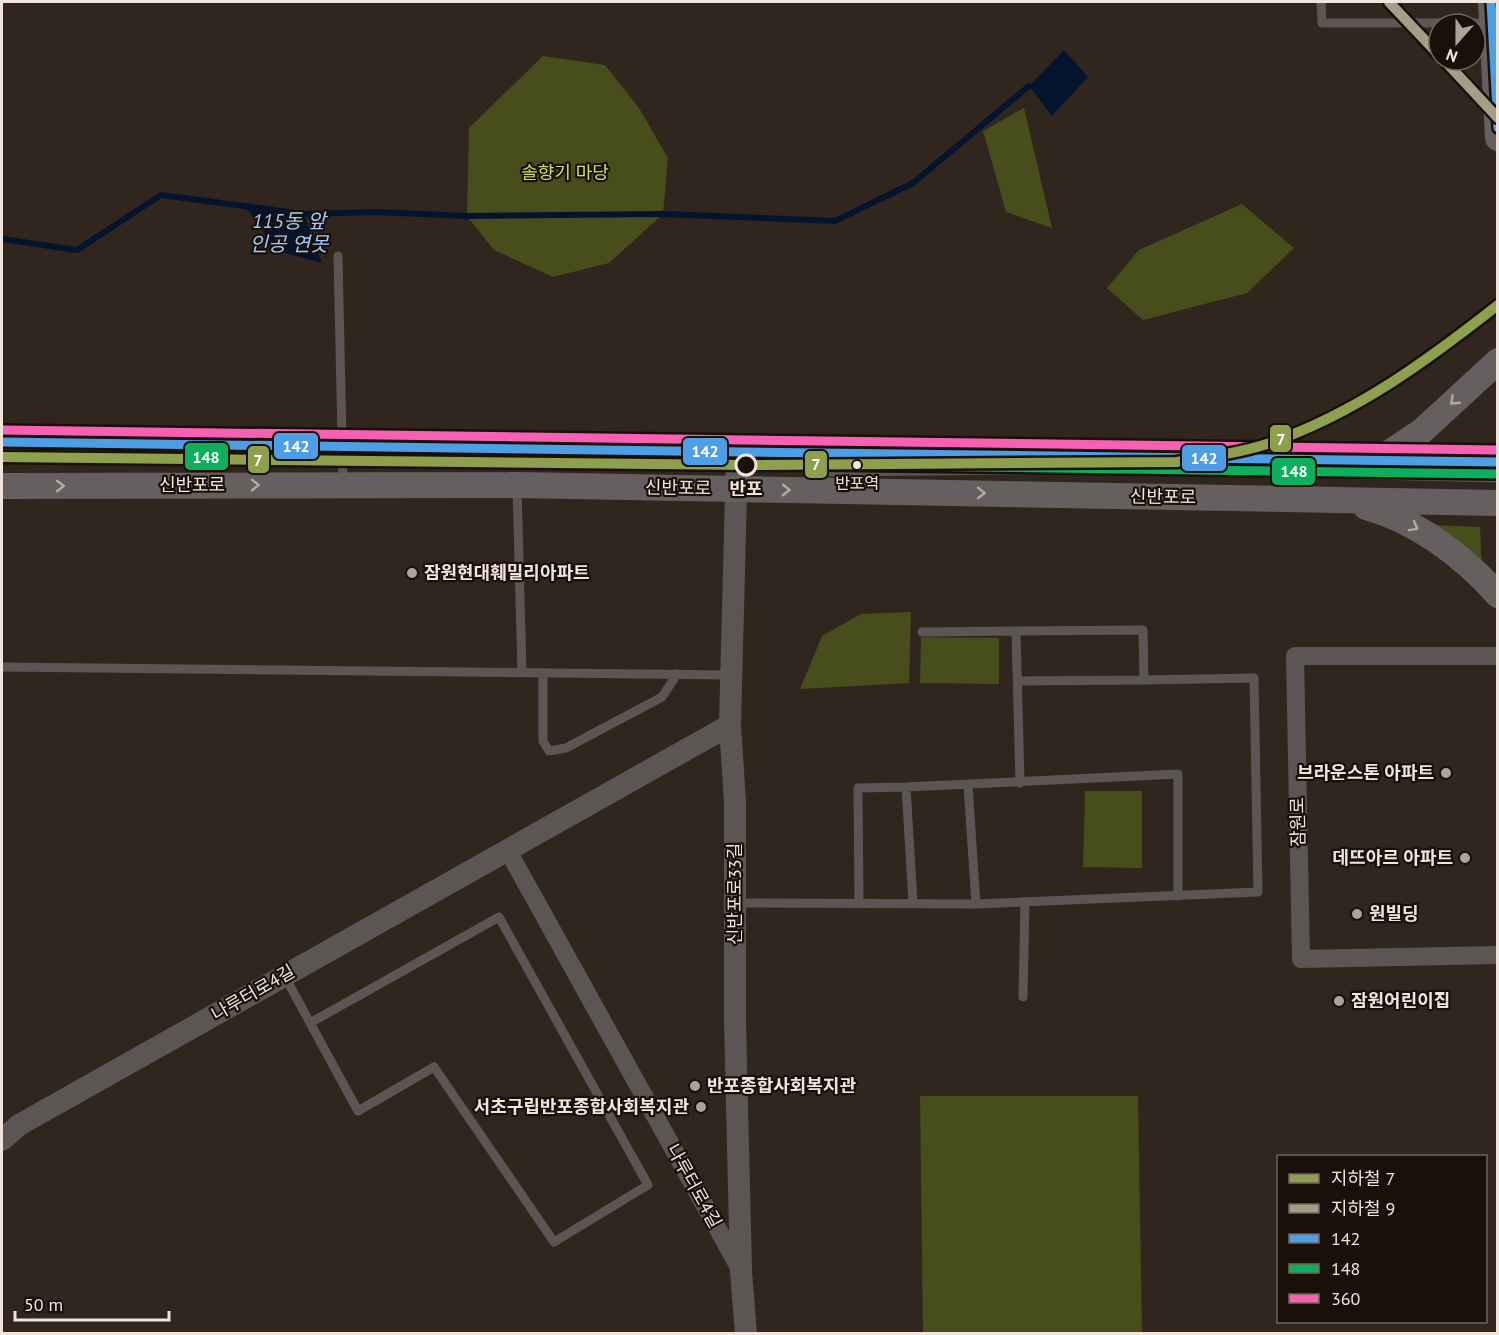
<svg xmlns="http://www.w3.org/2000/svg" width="1499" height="1335" font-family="'PT Sans','Noto Sans KR',sans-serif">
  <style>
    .green { fill: #474d1b }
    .water { fill: #04142f }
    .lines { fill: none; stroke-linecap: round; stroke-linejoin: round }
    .stream { stroke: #04142f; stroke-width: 6 }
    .service { stroke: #5b5654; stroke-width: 9 }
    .minor { stroke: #5b5654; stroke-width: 18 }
    .tertiary { stroke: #5b5654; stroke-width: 22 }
    .secondary { stroke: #665f5f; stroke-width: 26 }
    .bus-1-casing { stroke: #1a100a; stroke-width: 14 }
    .bus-2-casing { stroke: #1a100a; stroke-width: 14 }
    .bus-3-casing { stroke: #1a100a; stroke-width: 14 }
    .bus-1 { stroke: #4d9ee5; stroke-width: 9 }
    .bus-2 { stroke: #0daf5c; stroke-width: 9 }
    .bus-3 { stroke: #f860b3; stroke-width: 9 }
    .metro-1-casing { stroke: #1a100a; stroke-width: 15 }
    .metro-2-casing { stroke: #1a100a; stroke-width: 15 }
    .metro-1 { stroke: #8e9f4e; stroke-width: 10 }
    .metro-2 { stroke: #a49d87; stroke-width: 10 }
    .oneway { stroke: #b3a8a3 }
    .stop-dot { fill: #1a100a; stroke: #f2e4db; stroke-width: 3 }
    .bus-dot { fill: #f2e4db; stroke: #1a100a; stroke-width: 2 }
    .poi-dot { fill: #aea299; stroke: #1a100a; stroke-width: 2 }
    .labels { text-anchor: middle; stroke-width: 4.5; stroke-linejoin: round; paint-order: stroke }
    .bus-label { font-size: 16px; fill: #f2e4db; stroke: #1a100a }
    .park-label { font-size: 18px; fill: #cdde65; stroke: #1a100a }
    .street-label { font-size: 18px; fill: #f2e4db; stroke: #1a100a }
    .stop-label { font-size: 18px; font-weight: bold; fill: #f2e4db; stroke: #1a100a }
    .poi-label { font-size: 18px; font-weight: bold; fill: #f2e4db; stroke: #1a100a; text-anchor: start }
    .water-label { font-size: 20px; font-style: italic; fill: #9ec9ff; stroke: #1a100a }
    .line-badge { stroke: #1a100a; stroke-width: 2 }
    .badge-label { font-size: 16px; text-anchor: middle; font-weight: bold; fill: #fff }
  </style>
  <rect width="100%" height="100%" fill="#31261e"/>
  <path class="green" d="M 543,56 L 605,65 L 639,108 L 668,158 L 663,214 L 609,263 L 553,277 L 494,250 L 467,216 L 469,128 Z
    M 1024,108 L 1052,228 L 1006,212 L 983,131 Z
    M 1242,204 L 1294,248 L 1247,293 L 1143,320 L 1107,288 L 1139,250 Z
    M 1431,525 L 1480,527 L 1482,570 Z
    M 911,612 L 909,683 L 800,689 L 822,636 L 861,614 Z
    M 921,637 L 999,638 L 999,684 L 920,683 Z
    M 1085,791 L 1142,791 L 1142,868 L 1083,867 Z
    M 920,1096 L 1138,1096 L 1142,1333 L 923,1333 Z"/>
  <path class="water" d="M 1064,50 L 1088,77 L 1052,116 L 1029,86 Z
    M 245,206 L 304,214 L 322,263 L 277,251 Z"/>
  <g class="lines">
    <path class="stream" d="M 2,239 L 77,250 L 161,195 L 304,214 L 376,212 L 467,216 L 663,214 L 835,221 L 913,183 L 1029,86"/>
    <path class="service" d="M 1321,2 L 1322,23 L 1490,23
      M 338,256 L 343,484
      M 787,463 L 830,472 L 1097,469
      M 1209,471 L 1498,478
      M 517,486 L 522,673
      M 922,632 L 1016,631
      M 2,667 L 732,675
      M 543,673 L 543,741 L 549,751 L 566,748 L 662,697 L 677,674
      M 1018,681 L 1144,680
      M 968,785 L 976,904
      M 736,903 L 976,904 L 1258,892 L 1254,678 L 1144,680 L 1143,630 L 1016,631 L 1020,783
      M 859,903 L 858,788 L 906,787
      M 913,903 L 906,787 L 1178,774 L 1178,896
      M 284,975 L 358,1111 L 434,1067 L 554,1242 L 648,1185 L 499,917 L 310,1023
      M 1023,997 L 1025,902"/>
    <path class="minor" d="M 1498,656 L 1295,656 L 1301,959 L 1498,955
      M 507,849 L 740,1269"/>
    <path class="tertiary" d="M 737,454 L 730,725 L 735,802 L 735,1022 L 741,1271 L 746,1334
      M 2,1140 L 19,1125 L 730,725"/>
    <path class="secondary" d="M 1491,2 L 1498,138
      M 2,442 L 1498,462
      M 1378,460 L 1422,431 L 1498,361
      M 2,486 L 517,485 L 1498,503
      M 1366,507 C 1417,521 1463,556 1498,595"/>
    <defs>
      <path id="bus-1" d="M 1491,2 L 1498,128
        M 2,442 L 1498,462"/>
      <path id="bus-2" d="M 2,454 L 1498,474"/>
      <path id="bus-3" d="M 2,430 L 1498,450"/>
    </defs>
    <use href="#bus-1" class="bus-1-casing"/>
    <use href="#bus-2" class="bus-2-casing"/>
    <use href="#bus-3" class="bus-3-casing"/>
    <use href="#bus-1" class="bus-1"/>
    <use href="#bus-2" class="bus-2"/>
    <use href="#bus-3" class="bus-3"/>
    <defs>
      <path id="metro-1" d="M 2,457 L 749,465 L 1176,462 C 1208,457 1240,453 1270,443 C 1356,413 1427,361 1498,305"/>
      <path id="metro-2" d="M 1389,2 L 1439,55
        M 1444,60 L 1498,118"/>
    </defs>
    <use href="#metro-1" class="metro-1-casing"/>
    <use href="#metro-2" class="metro-2-casing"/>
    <use href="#metro-1" class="metro-1"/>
    <use href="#metro-2" class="metro-2"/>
  </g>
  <defs><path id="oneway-chevron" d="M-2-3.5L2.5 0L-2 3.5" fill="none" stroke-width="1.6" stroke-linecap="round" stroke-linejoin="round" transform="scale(1.5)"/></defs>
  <g class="oneway">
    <use href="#oneway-chevron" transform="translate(1454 401) rotate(137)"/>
    <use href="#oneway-chevron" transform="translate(255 485)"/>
    <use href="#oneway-chevron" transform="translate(60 486)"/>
    <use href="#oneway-chevron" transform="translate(786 490) rotate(1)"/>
    <use href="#oneway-chevron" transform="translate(981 493) rotate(1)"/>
    <use href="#oneway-chevron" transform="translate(1414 527) rotate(29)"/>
  </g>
  <circle class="stop-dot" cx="746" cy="465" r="10"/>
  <circle class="bus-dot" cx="857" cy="465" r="5"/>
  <g class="poi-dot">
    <circle cx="412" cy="573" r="6"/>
    <circle cx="1446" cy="773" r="6"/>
    <circle cx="1465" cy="858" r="6"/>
    <circle cx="1357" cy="914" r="6"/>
    <circle cx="1339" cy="1001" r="6"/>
    <circle cx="695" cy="1086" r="6"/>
    <circle cx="701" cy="1107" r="6"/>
  </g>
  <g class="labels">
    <g class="bus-label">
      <text x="857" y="489">반포역</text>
    </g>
    <g class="park-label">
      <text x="565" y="179">솔향기 마당</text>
    </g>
    <g class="street-label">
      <text x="192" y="491">신반포로</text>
      <text transform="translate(678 488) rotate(1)" y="6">신반포로</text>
      <text transform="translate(1163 497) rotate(1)" y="6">신반포로</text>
      <text transform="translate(1298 822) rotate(-91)" y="6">잠원로</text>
      <text transform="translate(735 894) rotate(-90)" y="6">신반포로33길</text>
      <text transform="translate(253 993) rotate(-30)" y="6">나루터로4길</text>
      <text transform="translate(694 1186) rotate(61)" y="6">나루터로4길</text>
    </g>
    <g class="stop-label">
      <text x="746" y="495">반포</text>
    </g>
    <g class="poi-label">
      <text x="424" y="579">잠원현대훼밀리아파트</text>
      <text x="1434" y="779" text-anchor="end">브라운스톤 아파트</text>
      <text x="1453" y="864" text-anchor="end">데뜨아르 아파트</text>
      <text x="1369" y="920">원빌딩</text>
      <text x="1351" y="1007">잠원어린이집</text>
      <text x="707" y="1092">반포종합사회복지관</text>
      <text x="689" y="1113" text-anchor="end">서초구립반포종합사회복지관</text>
    </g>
    <g class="water-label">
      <text x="289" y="228">115동 앞<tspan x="289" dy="23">인공 연못</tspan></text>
    </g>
  </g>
  <g class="line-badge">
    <rect x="1269" y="424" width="23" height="29" rx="6" fill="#8e9f4e"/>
    <rect x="273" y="432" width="46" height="28" rx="6" fill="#4d9ee5"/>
    <rect x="682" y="437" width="46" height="29" rx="6" fill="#4d9ee5"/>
    <rect x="184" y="442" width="45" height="29" rx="6" fill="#0daf5c"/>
    <rect x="1181" y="444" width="46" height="28" rx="6" fill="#4d9ee5"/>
    <rect x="247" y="445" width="23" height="29" rx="6" fill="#8e9f4e"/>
    <rect x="804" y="450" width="24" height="29" rx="6" fill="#8e9f4e"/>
    <rect x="1271" y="457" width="45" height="29" rx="6" fill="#0daf5c"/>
  </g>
  <g class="badge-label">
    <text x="1281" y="445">7</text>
    <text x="296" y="452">142</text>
    <text x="705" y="457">142</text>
    <text x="206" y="463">148</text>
    <text x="1204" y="464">142</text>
    <text x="258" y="466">7</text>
    <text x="816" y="470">7</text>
    <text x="1294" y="477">148</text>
  </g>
  <rect width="1499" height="1335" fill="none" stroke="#f2e4db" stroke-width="6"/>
  <rect x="1277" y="1155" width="210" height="168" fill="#1a100a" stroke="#70655e" stroke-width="1.5"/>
  <rect x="1289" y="1174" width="30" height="9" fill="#8e9f4e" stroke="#70655e" stroke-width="1.5"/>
  <text x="1331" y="1185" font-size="18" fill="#f2e4db">지하철 7</text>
  <rect x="1289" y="1204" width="30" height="9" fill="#a49d87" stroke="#70655e" stroke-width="1.5"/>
  <text x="1331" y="1215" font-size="18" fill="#f2e4db">지하철 9</text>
  <rect x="1289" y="1234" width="30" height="9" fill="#4d9ee5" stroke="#70655e" stroke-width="1.5"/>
  <text x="1331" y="1245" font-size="18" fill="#f2e4db">142</text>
  <rect x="1289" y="1264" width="30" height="9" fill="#0daf5c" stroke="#70655e" stroke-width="1.5"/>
  <text x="1331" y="1275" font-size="18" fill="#f2e4db">148</text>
  <rect x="1289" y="1294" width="30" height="9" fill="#f860b3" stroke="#70655e" stroke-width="1.5"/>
  <text x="1331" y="1305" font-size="18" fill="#f2e4db">360</text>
  <g transform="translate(1457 42) rotate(201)"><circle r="28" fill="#1a100a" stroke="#70655e" stroke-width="1.5"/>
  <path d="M0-4.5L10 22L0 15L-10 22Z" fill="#aea299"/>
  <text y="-9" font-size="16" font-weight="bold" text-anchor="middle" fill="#f2e4db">N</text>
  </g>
  <path d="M15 1311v9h154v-9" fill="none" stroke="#f2e4db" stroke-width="3"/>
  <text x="24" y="1311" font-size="18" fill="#f2e4db" stroke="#1a100a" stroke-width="4.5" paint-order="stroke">50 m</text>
</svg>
